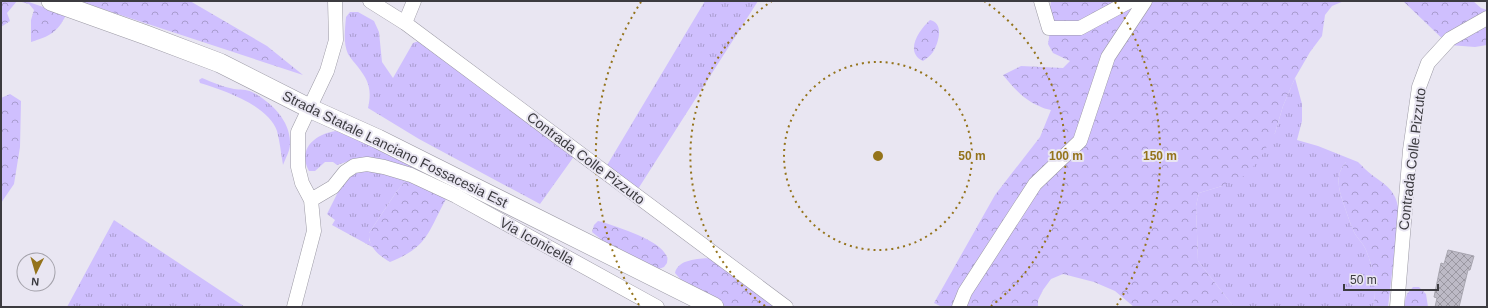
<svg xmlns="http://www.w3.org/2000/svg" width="1488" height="308" font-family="Helvetica,sans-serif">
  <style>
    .grass { fill: url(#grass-tufts) }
    .forest { fill: url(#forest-crowns) }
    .building { fill: url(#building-cross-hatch); stroke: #a7a5af }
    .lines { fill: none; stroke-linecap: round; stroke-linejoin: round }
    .minor-casing { stroke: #9c9aa5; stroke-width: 15 }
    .secondary-casing { stroke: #9c9aa5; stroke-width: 20 }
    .minor { stroke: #fff; stroke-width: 14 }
    .secondary { stroke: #fff; stroke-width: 19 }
    .ring { fill: none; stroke: #94731b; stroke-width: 2; stroke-dasharray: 2 4 }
    .labels { text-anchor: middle; stroke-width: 4; stroke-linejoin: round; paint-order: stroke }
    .street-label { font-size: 14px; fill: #3c3b40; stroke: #e9e6f2 }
    .centre { fill: #94731b; stroke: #e9e6f2; stroke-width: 2 }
    .ring-label { font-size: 12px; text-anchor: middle; font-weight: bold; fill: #94731b; stroke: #e9e6f2; stroke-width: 4; stroke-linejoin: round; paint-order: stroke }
  </style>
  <defs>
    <pattern id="grass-tufts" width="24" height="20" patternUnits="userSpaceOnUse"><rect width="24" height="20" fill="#cfbffe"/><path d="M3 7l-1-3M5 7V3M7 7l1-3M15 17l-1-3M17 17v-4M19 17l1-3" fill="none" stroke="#a99ccf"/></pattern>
    <pattern id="forest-crowns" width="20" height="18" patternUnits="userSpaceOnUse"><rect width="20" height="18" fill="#cfbffe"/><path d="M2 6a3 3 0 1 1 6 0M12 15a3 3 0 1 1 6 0" fill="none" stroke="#a99ccf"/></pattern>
    <pattern id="building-cross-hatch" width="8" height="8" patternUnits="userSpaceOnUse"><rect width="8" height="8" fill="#bdbac6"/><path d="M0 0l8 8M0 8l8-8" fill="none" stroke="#9b98a2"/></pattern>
  </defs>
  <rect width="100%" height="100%" fill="#e9e6f2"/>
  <path class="grass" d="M 705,1 L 758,1 L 638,189 L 606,167 Z
    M 350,12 L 358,12 L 374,21 L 379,32 L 382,62 L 393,78 L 413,43 L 419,41 L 575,155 L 540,204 L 419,139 L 368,108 C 372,90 369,81 358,67 C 355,63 351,59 348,54 C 343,43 345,29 346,17 Z
    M 202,78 C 212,82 223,87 234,89 C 240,90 246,89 252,92 C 271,102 291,121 290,144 C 290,151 285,159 283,165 C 281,154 280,142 277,131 C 268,105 223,90 200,83 L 199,80 Z
    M 1295,78 L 1302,104 L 1302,121 L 1297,140 L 1318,146 L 1358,162 L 1346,162 C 1334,176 1339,190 1344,205 C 1347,214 1350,223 1354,232 C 1357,238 1363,243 1366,250 C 1373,268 1378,287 1373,307 L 1234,307 L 1198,261 L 1196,206 L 1199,193 L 1222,186 L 1275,133 L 1283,106 Z
    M 336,131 L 429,170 L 422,173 L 364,158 L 349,161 L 337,165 L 333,162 L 325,162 L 315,171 L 309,171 C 297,149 315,134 336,131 Z
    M 365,169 L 407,179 L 397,191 L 369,233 L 369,240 L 374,248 L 332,225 L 335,220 L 327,214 L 347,174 Z
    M 114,220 L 245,307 L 67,307 Z"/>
  <path class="forest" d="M 1,1 L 17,1 L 7,13 L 10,21 L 1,27 Z
    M 18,1 L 26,1 L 66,15 C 57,33 50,36 31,42 L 31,20 L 34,10 L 29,4 Z
    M 78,1 L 190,1 L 267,46 L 303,75 Z
    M 1051,1 L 1344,1 L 1332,6 L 1325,15 L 1322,36 L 1310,52 L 1295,78 L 1283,106 L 1275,133 L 1260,158 L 1246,175 L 1222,186 L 1199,193 L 1196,206 L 1198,261 L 1234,307 L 1134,307 L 1115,291 L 1094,282 L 1063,274 L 1051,279 L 1043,290 L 1038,300 L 1038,307 L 942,307 L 934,303 L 995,195 L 1040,137 L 1051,110 C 1047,109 1042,108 1039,106 C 1024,100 1013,87 1003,75 L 1021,66 L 1063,68 L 1070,61 L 1053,53 L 1048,44 L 1051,25 L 1049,13 Z
    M 1403,1 L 1473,1 L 1481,8 L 1487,10 L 1487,45 L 1475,47 L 1449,45 Z
    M 930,20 C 945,23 938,44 933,52 C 930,56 927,58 923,61 C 904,52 919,30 930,20 Z
    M 10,94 L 21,101 L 20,147 L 14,184 L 1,203 L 1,98 Z
    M 1346,162 L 1358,162 C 1363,167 1367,171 1372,175 C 1389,187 1397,192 1399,214 L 1388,307 L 1373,307 C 1378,287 1373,268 1366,250 C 1363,243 1357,238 1354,232 C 1350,223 1347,214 1344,205 C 1339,190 1334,176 1346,162 Z
    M 407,179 L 446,199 C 428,232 428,247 390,262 C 379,256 368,246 369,233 L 397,191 Z
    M 598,221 L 603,222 C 619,228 661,240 667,257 C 668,259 667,261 667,263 L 664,267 L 659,269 L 607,244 L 592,232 L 594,225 Z
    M 710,258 L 782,307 L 726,307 L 683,282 L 675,273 C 678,259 698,259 710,258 Z
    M 1413,287 L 1419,287 L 1426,294 L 1428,307 L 1403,307 L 1407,294 Z"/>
  <path class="building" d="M 1448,250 L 1474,256 L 1470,270 L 1468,270 L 1459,307 L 1435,307 L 1437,298 L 1434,297 L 1441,263 L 1444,264 Z"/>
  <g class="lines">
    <defs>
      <path id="minor" d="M 370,1 L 405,23 L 786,307
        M 1041,1 L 1049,28 L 1080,28 L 1130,1
        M 405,23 L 414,1
        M 311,200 L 333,187 L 345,172 L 354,166 L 367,164 L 384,167 L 411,175 L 456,196 L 657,307
        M 294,307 L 314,231 L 311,200 L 302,183 L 298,167 L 298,132 L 327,71 L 336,40 L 335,1
        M 959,307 L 965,292 L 1035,184 L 1080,141 L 1108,57 L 1145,1
        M 1397,307 L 1410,150 L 1419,87 L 1428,63 L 1450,39 L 1487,18"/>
      <path id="secondary" d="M 51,1 L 146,35 L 220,63 L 309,108 L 378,139 L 714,307"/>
    </defs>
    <use href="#minor" class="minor-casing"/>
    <use href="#secondary" class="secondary-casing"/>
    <use href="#minor" class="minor"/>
    <use href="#secondary" class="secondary"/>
  </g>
  <g class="ring">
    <circle cx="878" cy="156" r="94"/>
    <path d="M765 306A188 188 0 0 1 772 1M984 1A188 188 0 0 1 991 306"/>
    <path d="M639 305A282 282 0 0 1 641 2M1115 2A282 282 0 0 1 1117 305"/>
  </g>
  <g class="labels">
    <g class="street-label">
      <text transform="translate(395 149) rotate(26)" y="5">Strada Statale Lanciano Fossacesia Est</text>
      <text transform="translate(586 158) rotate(37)" y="5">Contrada Colle Pizzuto</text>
      <text transform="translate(1412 159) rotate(-83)" y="5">Contrada Colle Pizzuto</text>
      <text transform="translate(537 241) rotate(29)" y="5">Via Iconicella</text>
    </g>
  </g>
  <circle cx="878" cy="156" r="6" class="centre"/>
  <g class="ring-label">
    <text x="972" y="160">50 m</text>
    <text x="1066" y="160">100 m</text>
    <text x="1160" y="160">150 m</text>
  </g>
  <rect width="1488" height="308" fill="none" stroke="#3c3b40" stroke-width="4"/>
  <g transform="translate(36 272) rotate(185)"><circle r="19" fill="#e9e6f2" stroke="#a4a2ab"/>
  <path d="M0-3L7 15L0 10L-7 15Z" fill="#94731b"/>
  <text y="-6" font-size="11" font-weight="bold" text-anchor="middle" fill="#3c3b40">N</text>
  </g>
  <path d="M1344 284v6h94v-6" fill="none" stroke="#3c3b40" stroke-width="2"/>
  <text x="1350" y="284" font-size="12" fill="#3c3b40" stroke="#e9e6f2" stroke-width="3" paint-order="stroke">50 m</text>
</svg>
